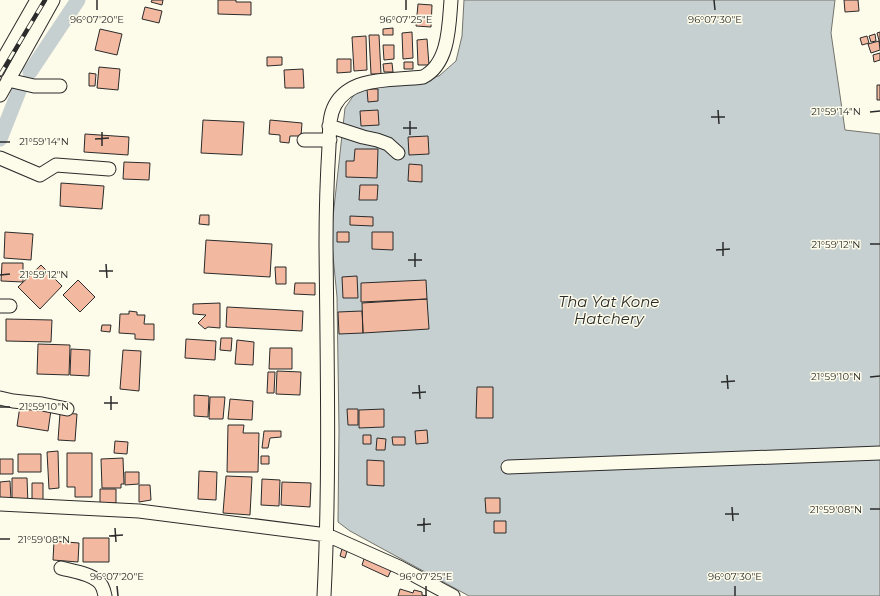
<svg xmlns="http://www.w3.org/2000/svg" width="880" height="596" font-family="Montserrat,sans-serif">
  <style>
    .water { fill: #c7d0d0; stroke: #74746e }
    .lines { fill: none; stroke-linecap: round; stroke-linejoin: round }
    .canal { stroke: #c7d0d0; stroke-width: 15 }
    .building { fill: #f2b8a0; stroke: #2b2b2b }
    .street-casing { stroke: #2b2b2b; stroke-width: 15 }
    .street { stroke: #fdfbea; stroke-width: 13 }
    .rail-casing { stroke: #2b2b2b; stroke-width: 4.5 }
    .rail { stroke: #fdfbea; stroke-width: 3; stroke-dasharray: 9; stroke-linecap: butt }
    .ticks { fill: none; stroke: #2b2b2b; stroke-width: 1.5 }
    .labels { text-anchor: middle; stroke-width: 3; stroke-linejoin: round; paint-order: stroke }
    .water-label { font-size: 15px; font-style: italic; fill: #2b2b2b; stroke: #fdfbea }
    .ticks-label { font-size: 10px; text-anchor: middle; fill: #2b2b2b; stroke: #fdfbea; stroke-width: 3; stroke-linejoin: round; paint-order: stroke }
  </style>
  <rect width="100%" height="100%" fill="#fdfbea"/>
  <path class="water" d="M 464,0 L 835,0 L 831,33 L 845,130 L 880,134 L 880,596 L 469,596 L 350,531 L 338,522 L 339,430 L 337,297 L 331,235 L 345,108 L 358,89 L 416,78 L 439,76 L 456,61 L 462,36 Z"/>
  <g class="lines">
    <path class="canal" d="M 30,72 L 78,0
      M 0,139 L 19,91"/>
  </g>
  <path class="building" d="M 152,0 L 163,0 L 162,5 L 151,2 Z
    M 218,0 L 236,0 L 236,2 L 251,2 L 251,15 L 218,14 Z
    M 844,0 L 858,0 L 859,11 L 845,12 Z
    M 418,4 L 432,5 L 431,27 L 416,26 Z
    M 145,7 L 162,11 L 159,23 L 142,19 Z
    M 393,28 L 393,35 L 383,35 L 383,29 Z
    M 100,29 L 122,34 L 117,55 L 95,50 Z
    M 412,32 L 413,58 L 403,59 L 402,33 Z
    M 880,32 L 880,44 L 877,33 Z
    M 875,34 L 876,41 L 871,42 L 869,36 Z
    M 369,35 L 379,35 L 381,74 L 371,74 Z
    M 366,36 L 367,70 L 354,71 L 352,37 Z
    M 867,36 L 869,43 L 862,45 L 860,38 Z
    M 427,39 L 429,65 L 418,65 L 417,40 Z
    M 879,41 L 880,50 L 871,53 L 868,44 Z
    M 383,45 L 394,45 L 394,59 L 384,60 Z
    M 880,53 L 880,60 L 874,62 L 873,55 Z
    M 267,57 L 282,57 L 282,65 L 267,66 Z
    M 337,59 L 351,59 L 351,72 L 337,73 Z
    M 404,62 L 413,62 L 413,69 L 404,69 Z
    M 392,63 L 393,72 L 384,72 L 383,64 Z
    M 99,67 L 120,69 L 118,90 L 97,88 Z
    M 303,69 L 304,88 L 285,88 L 284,70 Z
    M 89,73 L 96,74 L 95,86 L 89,86 Z
    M 877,85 L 880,85 L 880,100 L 877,100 Z
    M 367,89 L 378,89 L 378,101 L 368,102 Z
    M 378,110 L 379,125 L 361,126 L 360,111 Z
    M 203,120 L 244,122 L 242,155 L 201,153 Z
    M 270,120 L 302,123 L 301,136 L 290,136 L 289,143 L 280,142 L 280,135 L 269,134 Z
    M 85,134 L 129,137 L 128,155 L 84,152 Z
    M 428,136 L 429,154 L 409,155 L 408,137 Z
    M 355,149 L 378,149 L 377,178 L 346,177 L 346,161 L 354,161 Z
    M 124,162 L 150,163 L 149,180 L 123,179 Z
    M 409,164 L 422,165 L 422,182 L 408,181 Z
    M 61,183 L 104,186 L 102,209 L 60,206 Z
    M 360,185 L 378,185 L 377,200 L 359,200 Z
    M 200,215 L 209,215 L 209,225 L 199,224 Z
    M 350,216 L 373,217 L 373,226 L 350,225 Z
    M 5,232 L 33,234 L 31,260 L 4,258 Z
    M 337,232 L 349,232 L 349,242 L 337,242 Z
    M 372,232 L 393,232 L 393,250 L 372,249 Z
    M 206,240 L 272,244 L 270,277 L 204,273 Z
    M 2,263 L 23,263 L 23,282 L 1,281 Z
    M 41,265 L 62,286 L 40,309 L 18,287 Z
    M 275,267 L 286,267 L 286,284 L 276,284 Z
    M 357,276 L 358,298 L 343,298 L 342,277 Z
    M 78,280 L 95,297 L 80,312 L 63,295 Z
    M 426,280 L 427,299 L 361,302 L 361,283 Z
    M 295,283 L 315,283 L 315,295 L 294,294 Z
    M 427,299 L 429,329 L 363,333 L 362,303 Z
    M 220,303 L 220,328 L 208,327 L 205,329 L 198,323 L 206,315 L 193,314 L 193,304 Z
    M 227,307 L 303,311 L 302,331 L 226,327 Z
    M 129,311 L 137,312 L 137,315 L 145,315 L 144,324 L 154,324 L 154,340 L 135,339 L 135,334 L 119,333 L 120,314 L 129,314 Z
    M 362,311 L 363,333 L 339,334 L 338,312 Z
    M 6,319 L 52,320 L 51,342 L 6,341 Z
    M 102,325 L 111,325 L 110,332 L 101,331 Z
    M 221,338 L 232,338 L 231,351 L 220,350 Z
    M 186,339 L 216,341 L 215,360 L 185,358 Z
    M 237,340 L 254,342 L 253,365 L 235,364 Z
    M 38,344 L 70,345 L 69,375 L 37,374 Z
    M 270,348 L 292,348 L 292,369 L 269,369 Z
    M 71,349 L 90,350 L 89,376 L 70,375 Z
    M 123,350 L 141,351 L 139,391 L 120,389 Z
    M 277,371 L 301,372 L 300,395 L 276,394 Z
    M 268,372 L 275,372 L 274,393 L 267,393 Z
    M 477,387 L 493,387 L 493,418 L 476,418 Z
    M 194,395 L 209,396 L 208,417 L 194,416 Z
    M 210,397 L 225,397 L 223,419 L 209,419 Z
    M 230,399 L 253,401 L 252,420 L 228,419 Z
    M 20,406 L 51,410 L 48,431 L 17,426 Z
    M 347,409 L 358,409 L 358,425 L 348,425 Z
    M 384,409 L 384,427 L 359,428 L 359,410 Z
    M 60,413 L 77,414 L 75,441 L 58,440 Z
    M 228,425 L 244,425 L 243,433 L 259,433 L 258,472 L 227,472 Z
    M 427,430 L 428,443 L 416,444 L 415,431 Z
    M 264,431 L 281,431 L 281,437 L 270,438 L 268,448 L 262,448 Z
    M 363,435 L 371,435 L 371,444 L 363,444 Z
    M 392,437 L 405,437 L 405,445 L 393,445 Z
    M 377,438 L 386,439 L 385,450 L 376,450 Z
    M 115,441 L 128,442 L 127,454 L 114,453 Z
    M 58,451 L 59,488 L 49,489 L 47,452 Z
    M 67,453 L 92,453 L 92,497 L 75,497 L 75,487 L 67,487 Z
    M 18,454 L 41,454 L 41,472 L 18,472 Z
    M 261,456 L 269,456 L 269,464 L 261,464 Z
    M 123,458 L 124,484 L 121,484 L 121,488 L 102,488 L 101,459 Z
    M 0,459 L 13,459 L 13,474 L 0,474 Z
    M 367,460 L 384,461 L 384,486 L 367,485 Z
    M 199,471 L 217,472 L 216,500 L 198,499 Z
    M 125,472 L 139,472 L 139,484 L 125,485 Z
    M 226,476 L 252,477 L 250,515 L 223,513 Z
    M 12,478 L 27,478 L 28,504 L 12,504 Z
    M 262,479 L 280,480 L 279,506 L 261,505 Z
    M 10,481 L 11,500 L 0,501 L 0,482 Z
    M 282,482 L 311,483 L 310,507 L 281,505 Z
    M 32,483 L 43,483 L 43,502 L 32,502 Z
    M 139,485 L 150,485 L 151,500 L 139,502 Z
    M 100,489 L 116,489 L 116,503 L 100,503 Z
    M 485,498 L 500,498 L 500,513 L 486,513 Z
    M 494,521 L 506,521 L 506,533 L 494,533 Z
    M 83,538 L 109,538 L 109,562 L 83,562 Z
    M 54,541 L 79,543 L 78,562 L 53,560 Z
    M 342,549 L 347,551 L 345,558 L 340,556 Z
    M 365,556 L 392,568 L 388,577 L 362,565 Z
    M 400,589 L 413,593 L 414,590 L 422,592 L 422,595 L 427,596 L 398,596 Z"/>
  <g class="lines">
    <defs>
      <path id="street" d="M 0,65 L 37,0
        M 8,80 L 34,86 L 60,86
        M 0,95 L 53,0
        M 329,126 L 363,137 L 377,140 L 388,144 L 398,153
        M 304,140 L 330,140
        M 0,158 L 40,175 L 56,165 L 109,169
        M 0,306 L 10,306
        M 0,398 L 13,401 L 42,404 L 67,409
        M 508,467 L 880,453
        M 0,504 L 139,511 L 327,535 L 399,567 L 453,596
        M 61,568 C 72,571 89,573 98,581 C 103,585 104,591 105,596
        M 324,596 C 330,479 327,360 326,243 C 326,210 327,179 329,146 C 330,132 328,118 335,105 C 351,75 394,81 423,77 C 449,64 449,26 451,0"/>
    </defs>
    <use href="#street" class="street-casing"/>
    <use href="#street" class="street"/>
    <defs>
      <path id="rail" d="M 0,75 L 45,0"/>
    </defs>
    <use href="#rail" class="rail-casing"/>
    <use href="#rail" class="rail"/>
  </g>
  <path class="ticks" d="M 97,0 L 97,10M 406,0 L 406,10M 714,0 L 715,10M 718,110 L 719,124M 870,112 L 880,111M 711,117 L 725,117M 410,121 L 410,135M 403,128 L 417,128M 102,132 L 102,146M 95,139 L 109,138M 0,142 L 10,142M 723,242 L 723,256M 870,244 L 880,244M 716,250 L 730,249M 415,253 L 415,267M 408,260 L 422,260M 106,264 L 107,278M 99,271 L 113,271M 0,275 L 10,274M 727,375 L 728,389M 870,377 L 880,376M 721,382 L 735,381M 419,385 L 420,399M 412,393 L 426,392M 111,396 L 111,410M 104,403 L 118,403M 0,407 L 10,407M 732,507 L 733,521M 870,509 L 880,509M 725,514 L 739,514M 424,518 L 424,532M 417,525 L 431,524M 115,528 L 116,542M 109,536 L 123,535M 0,539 L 10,539M 117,586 L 118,596M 426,586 L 426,596M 735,586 L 735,596"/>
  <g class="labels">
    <g class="water-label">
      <text x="609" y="307">Tha Yat Kone<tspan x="609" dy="17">Hatchery</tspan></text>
    </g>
  </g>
  <g class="ticks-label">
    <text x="97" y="23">96°07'20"E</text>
    <text x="406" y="23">96°07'25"E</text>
    <text x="715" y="23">96°07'30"E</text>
    <text x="836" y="115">21°59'14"N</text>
    <text x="44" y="145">21°59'14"N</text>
    <text x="836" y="248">21°59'12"N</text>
    <text x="44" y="278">21°59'12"N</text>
    <text x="836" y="380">21°59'10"N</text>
    <text x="44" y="410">21°59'10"N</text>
    <text x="836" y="513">21°59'08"N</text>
    <text x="44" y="543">21°59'08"N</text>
    <text x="117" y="580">96°07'20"E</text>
    <text x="426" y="580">96°07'25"E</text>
    <text x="735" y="580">96°07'30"E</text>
  </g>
</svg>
